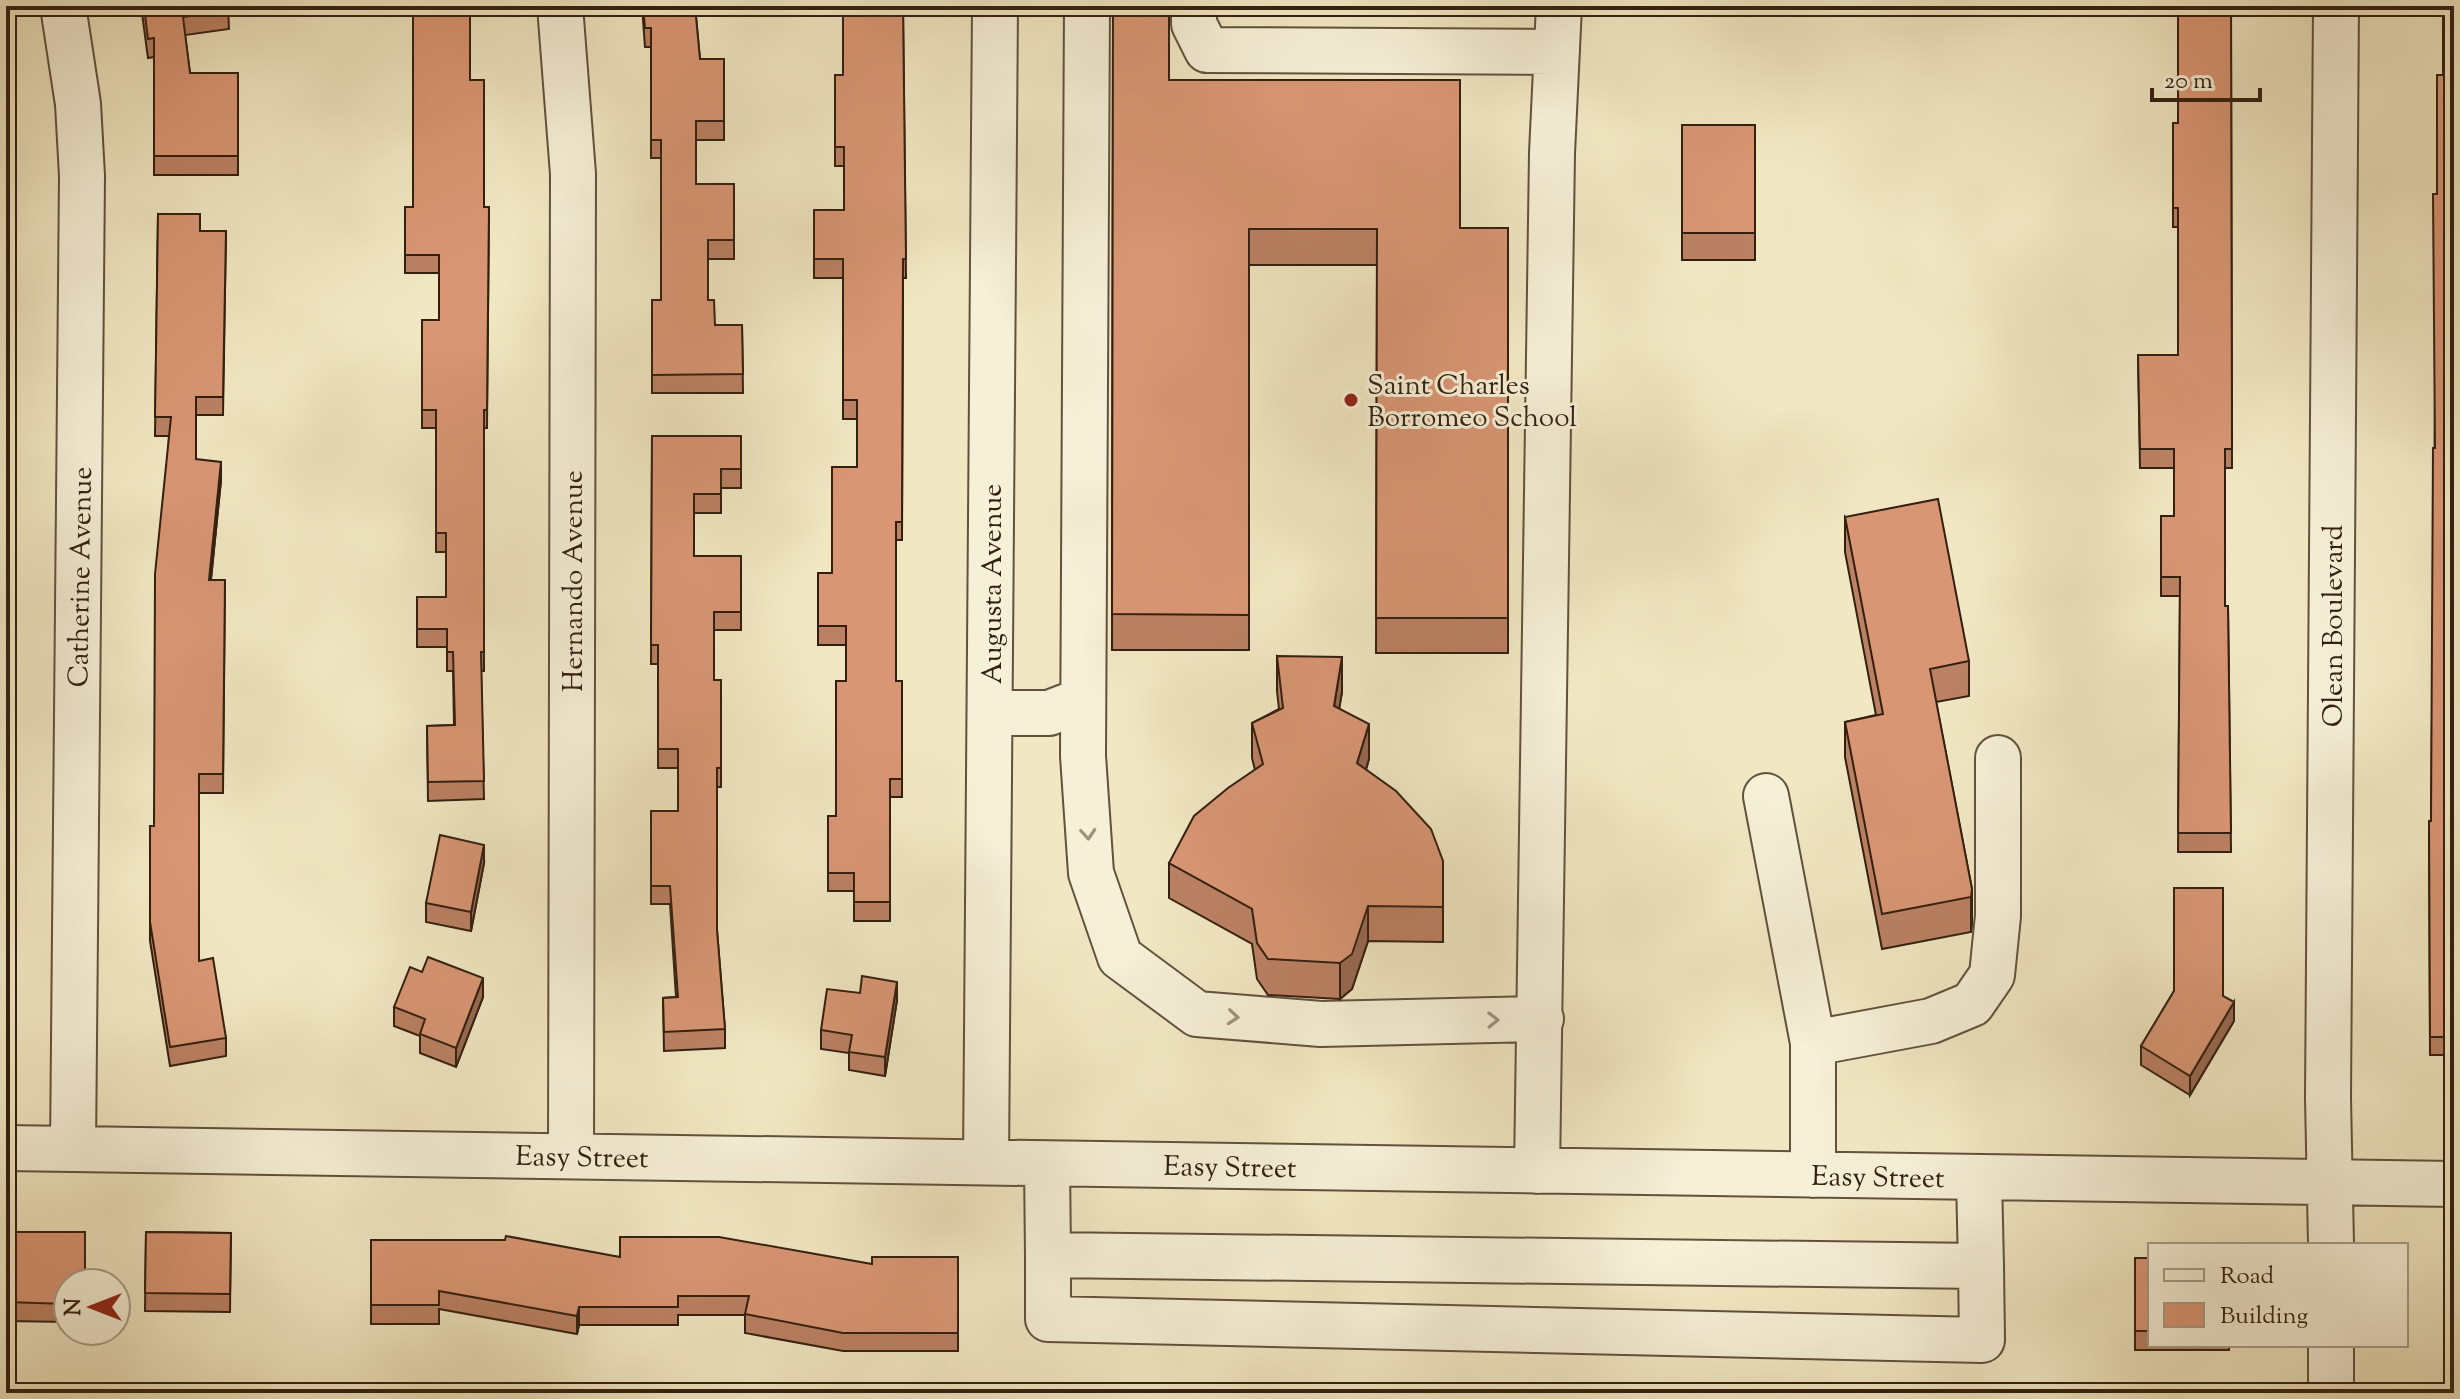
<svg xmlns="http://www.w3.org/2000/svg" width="2460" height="1399" font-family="'Sorts Mill Goudy',serif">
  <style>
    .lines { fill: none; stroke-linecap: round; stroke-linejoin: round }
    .minor-casing { stroke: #62513d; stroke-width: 48 }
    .minor { stroke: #f6f0d8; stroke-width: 44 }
    .wall { fill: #bb8164; stroke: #331f10; stroke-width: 2 }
    .shaded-wall { fill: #986951; stroke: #331f10; stroke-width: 2 }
    .building { fill: #d99674; stroke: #331f10; stroke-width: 2 }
    .oneway { stroke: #9e927e }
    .poi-dot { fill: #8f2418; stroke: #f6f0d8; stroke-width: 3 }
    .labels { text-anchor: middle; stroke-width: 6; stroke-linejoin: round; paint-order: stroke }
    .poi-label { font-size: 28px; fill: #331f10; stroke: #f6f0d8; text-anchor: start }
    .street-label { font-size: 28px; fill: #331f10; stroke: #f6f0d8 }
  </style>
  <rect width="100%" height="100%" fill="#f1e8c3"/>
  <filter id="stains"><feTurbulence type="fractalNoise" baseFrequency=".0025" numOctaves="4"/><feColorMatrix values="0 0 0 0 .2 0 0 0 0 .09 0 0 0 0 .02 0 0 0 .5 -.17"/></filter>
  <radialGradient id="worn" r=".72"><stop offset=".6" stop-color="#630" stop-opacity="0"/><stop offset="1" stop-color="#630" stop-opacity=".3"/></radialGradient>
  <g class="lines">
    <defs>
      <path id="minor" d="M 63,6 L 78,104 L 82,176 L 73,1149
        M 560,6 L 573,174 L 571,1156
        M 1087,6 L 1083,756 L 1091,873 L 1120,957 L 1197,1014 L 1321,1024 L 1541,1019
        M 1194,6 L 1194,24 L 1207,50 L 1557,52
        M 990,713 L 1049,713 L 1083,700
        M 1766,796 L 1813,1043 L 1813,1175
        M 1813,1043 L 1931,1021 L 1972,1004 L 1992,975 L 1998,916 L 1998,758
        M 6,1148 L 2454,1184
        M 986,1162 L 995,6
        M 1047,1164 L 1048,1255 L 1981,1266 L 1979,1178
        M 1537,1171 L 1552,153 L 1559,6
        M 2331,1245 L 2328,1098 L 2336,6
        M 1048,1255 L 1048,1319 L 1982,1340 L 1981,1266
        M 2331,1345 L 2331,1393"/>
    </defs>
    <use href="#minor" class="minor-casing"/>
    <use href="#minor" class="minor"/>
  </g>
  <path class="wall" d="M 141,6 L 228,6 L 229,29 L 185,35 L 190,73 L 238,73 L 238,175 L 154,175 L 154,57 L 148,58 Z
    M 642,6 L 695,6 L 700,59 L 724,59 L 724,140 L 696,140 L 696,184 L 734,184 L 734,259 L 708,259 L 708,300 L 715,325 L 742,325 L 743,393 L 652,393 L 652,300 L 661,300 L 661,158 L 651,158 L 651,47 L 645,47 Z
    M 903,6 L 906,278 L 903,278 L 902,540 L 896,540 L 896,681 L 902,681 L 902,797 L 890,797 L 890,921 L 854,921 L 854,891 L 828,891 L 828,816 L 836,816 L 846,681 L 846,645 L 818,645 L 818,573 L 832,573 L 857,467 L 857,419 L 843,419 L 843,278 L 814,278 L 814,210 L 844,210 L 844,166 L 835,166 L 835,75 L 843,75 Z
    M 1113,6 L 1169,80 L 1460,228 L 1508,228 L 1508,653 L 1376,653 L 1377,265 L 1249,265 L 1249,650 L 1112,650 Z
    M 2231,6 L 2232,468 L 2225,468 L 2225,606 L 2228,606 L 2231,852 L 2178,852 L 2180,596 L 2161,596 L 2161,516 L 2174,516 L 2174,468 L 2140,468 L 2138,355 L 2178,355 L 2178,227 L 2173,227 L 2173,123 L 2178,123 Z
    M 2454,6 L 2454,1055 L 2430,1055 L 2429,821 L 2431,821 L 2437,194 Z
    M 470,80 L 484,207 L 489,207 L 487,428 L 484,428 L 484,671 L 481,671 L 484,799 L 428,801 L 427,726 L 454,725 L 453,671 L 447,671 L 447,647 L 417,647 L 417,597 L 446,597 L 446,552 L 436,552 L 436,428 L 422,428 L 422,320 L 439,320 L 439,273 L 405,273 L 405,207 L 413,207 Z
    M 1682,125 L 1755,125 L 1755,260 L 1682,260 Z
    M 158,214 L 200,231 L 226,231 L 223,415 L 196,415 L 196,459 L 221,480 L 211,580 L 225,580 L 223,793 L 199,793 L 199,961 L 226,1038 L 226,1056 L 170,1066 L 150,941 L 150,826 L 154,826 L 169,436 L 155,436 Z
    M 652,436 L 741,436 L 741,488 L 721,488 L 721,513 L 694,513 L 694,556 L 741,556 L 741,630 L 714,630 L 714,680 L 721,680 L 721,787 L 717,787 L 717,930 L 725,1029 L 725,1048 L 664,1051 L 663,998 L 676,997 L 670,904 L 651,904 L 651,811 L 678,811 L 678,768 L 658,768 L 658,664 L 651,664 Z
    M 1845,517 L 1969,661 L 1969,696 L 1936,702 L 1972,889 L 1971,932 L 1882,949 L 1845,757 L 1845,722 L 1876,715 L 1845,552 Z
    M 1277,656 L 1342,692 L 1339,708 L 1369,759 L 1366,770 L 1443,861 L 1443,942 L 1368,941 L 1352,989 L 1340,999 L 1268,995 L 1257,979 L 1252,944 L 1169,898 L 1169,863 L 1255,770 L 1252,758 L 1252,723 L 1279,709 L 1277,691 Z
    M 484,863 L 471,931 L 426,922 L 426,903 Z
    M 422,972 L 483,997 L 456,1067 L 420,1053 L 420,1036 L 394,1026 L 394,1007 Z
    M 2174,991 L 2223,996 L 2234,1021 L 2190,1095 L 2141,1065 L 2141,1046 Z
    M 897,1000 L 885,1076 L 849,1070 L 849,1053 L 821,1049 L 821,1030 Z
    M 6,1232 L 68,1283 L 68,1322 L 6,1321 Z
    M 146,1232 L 231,1233 L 230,1312 L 145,1311 Z
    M 371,1240 L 620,1257 L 872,1264 L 958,1257 L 958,1351 L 843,1351 L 745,1333 L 745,1315 L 678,1315 L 678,1325 L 579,1325 L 577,1334 L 439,1309 L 439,1324 L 371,1324 Z
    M 2135,1258 L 2150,1258 L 2150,1345 L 2229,1345 L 2229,1350 L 2135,1350 Z"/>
  <path class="shaded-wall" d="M 221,462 L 221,480 L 209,598 L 209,580 Z
    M 1342,657 L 1342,692 L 1334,741 L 1334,706 Z
    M 1369,724 L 1369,759 L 1357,798 L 1357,763 Z
    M 484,845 L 484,863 L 471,931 L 471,912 Z
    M 1972,889 L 1972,925 L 1971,932 L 1971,897 Z
    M 1368,906 L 1368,941 L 1352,989 L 1340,999 L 1340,963 Z
    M 483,978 L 483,997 L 456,1067 L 456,1048 Z
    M 897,982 L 897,1000 L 885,1076 L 885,1057 Z
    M 2234,1002 L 2234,1021 L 2190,1095 L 2190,1076 Z
    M 579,1307 L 579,1325 L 577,1334 L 577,1316 Z"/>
  <path class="building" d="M 144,6 L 228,6 L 229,10 L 183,17 L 190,73 L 238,73 L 238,156 L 154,156 L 154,38 L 148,39 Z
    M 413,6 L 470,6 L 470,80 L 484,80 L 484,207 L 489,207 L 487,410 L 484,410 L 484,652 L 481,652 L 484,781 L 428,782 L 427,726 L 455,725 L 453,652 L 447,652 L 447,629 L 417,629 L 417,597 L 446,597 L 446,533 L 436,533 L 436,410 L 422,410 L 422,320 L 439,320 L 439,255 L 405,255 L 405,207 L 413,207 Z
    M 643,6 L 695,6 L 700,59 L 724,59 L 724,121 L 696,121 L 696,184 L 734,184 L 734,240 L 708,240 L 708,300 L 714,300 L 715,325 L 742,325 L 743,374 L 652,375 L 652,300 L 661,300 L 661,140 L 651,140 L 651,28 L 645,28 Z
    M 843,6 L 903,6 L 906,259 L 903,259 L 902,522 L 896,522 L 896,681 L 902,681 L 902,779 L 890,779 L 890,902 L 854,902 L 854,873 L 828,873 L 828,816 L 836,816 L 836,681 L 846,681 L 846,626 L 818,626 L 818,573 L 832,573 L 832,467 L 857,467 L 857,400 L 843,400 L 843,259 L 814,259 L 814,210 L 844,210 L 844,147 L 835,147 L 835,75 L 843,75 Z
    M 1113,6 L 1169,6 L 1169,80 L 1460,80 L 1460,228 L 1508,228 L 1508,618 L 1376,618 L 1377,229 L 1249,229 L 1249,615 L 1112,614 Z
    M 2178,6 L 2231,6 L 2232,449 L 2225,449 L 2225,606 L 2228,606 L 2231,833 L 2178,833 L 2180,577 L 2161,577 L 2161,516 L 2174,516 L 2174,449 L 2140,449 L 2138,355 L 2178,355 L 2178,208 L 2173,208 L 2173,123 L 2178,123 Z
    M 2443,6 L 2454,6 L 2454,1037 L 2430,1037 L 2429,821 L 2431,821 L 2433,448 L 2435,448 L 2433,194 L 2437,194 L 2437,75 L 2443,75 Z
    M 1682,125 L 1755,125 L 1755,233 L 1682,233 Z
    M 158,214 L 200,214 L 200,231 L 226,231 L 223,397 L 196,397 L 196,459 L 221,462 L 209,580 L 225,580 L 223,774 L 199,774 L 199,961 L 213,958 L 226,1038 L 170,1047 L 150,922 L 150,826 L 154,826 L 155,574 L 171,417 L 155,417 Z
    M 652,436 L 741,436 L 741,469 L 721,469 L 721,494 L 694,494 L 694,556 L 741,556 L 741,612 L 714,612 L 714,680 L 721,680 L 721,768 L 717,768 L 717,930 L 725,1029 L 664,1032 L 663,998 L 678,997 L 670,886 L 651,886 L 651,811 L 678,811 L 678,749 L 658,749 L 658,645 L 651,645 Z
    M 1938,499 L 1969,661 L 1930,669 L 1972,889 L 1971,897 L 1882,914 L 1845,722 L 1883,714 L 1845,517 Z
    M 1277,656 L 1342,657 L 1334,706 L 1369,724 L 1357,763 L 1396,791 L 1431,829 L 1443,861 L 1443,907 L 1368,906 L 1352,954 L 1340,963 L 1268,959 L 1257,943 L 1252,909 L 1169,863 L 1194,816 L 1228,788 L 1263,764 L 1252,723 L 1283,708 Z
    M 440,835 L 484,845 L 471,912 L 426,903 Z
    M 2174,888 L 2223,888 L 2223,996 L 2234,1002 L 2190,1076 L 2141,1046 L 2174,991 Z
    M 428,957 L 483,978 L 456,1048 L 420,1034 L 425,1019 L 394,1007 L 410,967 L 422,972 Z
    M 862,976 L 897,982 L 885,1057 L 849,1052 L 852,1035 L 821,1030 L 827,989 L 860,993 Z
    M 6,1232 L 85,1232 L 85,1283 L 68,1283 L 68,1304 L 6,1302 Z
    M 146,1232 L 231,1233 L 230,1294 L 145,1293 Z
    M 506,1236 L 620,1257 L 620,1237 L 719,1237 L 872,1264 L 872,1257 L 958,1257 L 958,1333 L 843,1333 L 745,1314 L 749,1296 L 678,1296 L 678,1307 L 579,1307 L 577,1316 L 439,1291 L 439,1305 L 371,1305 L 371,1240 L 505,1240 Z
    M 2135,1258 L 2150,1258 L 2150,1331 L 2135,1331 Z"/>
  <defs><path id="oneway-chevron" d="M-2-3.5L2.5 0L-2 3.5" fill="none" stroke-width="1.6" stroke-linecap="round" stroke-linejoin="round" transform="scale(2)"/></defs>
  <g class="oneway">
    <use href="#oneway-chevron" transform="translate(1088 834) rotate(86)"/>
    <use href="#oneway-chevron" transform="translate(1233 1017) rotate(5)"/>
    <use href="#oneway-chevron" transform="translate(1493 1020) rotate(-1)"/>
  </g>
  <circle class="poi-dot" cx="1351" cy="400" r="8"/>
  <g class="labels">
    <g class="poi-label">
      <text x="1367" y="394">Saint Charles<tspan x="1367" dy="32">Borromeo School</tspan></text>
    </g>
    <g class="street-label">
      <text transform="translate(79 577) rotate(-89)" y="10">Catherine Avenue</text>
      <text transform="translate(572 581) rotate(-90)" y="10">Hernando Avenue</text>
      <text transform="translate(991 584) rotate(-90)" y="10">Augusta Avenue</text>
      <text transform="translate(2332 626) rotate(-90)" y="10">Olean Boulevard</text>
      <text transform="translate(582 1156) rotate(1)" y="10">Easy Street</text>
      <text transform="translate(1230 1166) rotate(1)" y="10">Easy Street</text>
      <text transform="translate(1878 1176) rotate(1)" y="10">Easy Street</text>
    </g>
  </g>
  <rect width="2460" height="1399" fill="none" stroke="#f1e8c3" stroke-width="32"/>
  <rect x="8" y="8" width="2444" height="1383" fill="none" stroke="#331f10" stroke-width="4"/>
  <rect x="16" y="16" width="2428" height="1367" fill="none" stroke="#331f10" stroke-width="2"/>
  <rect x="2148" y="1243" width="260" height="104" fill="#f6f0d8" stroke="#a89c88" stroke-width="2"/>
  <rect x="2164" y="1269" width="40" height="12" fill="#f6f0d8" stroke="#a89c88" stroke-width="2"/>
  <text x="2220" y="1283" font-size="24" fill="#331f10">Road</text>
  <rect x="2164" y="1303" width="40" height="24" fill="#d99674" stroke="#a89c88" stroke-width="2"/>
  <text x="2220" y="1323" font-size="24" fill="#331f10">Building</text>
  <g transform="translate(92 1307) rotate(270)"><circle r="38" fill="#f6f0d8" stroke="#a89c88" stroke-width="2"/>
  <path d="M0-6L14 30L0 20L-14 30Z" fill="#8f2418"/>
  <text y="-12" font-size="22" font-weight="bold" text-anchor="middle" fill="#331f10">N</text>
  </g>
  <path d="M2152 88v12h108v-12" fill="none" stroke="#331f10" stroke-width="4"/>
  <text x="2164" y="88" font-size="24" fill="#331f10" stroke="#f6f0d8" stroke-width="6" paint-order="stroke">20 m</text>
  <rect width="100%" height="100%" filter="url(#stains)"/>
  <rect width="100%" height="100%" fill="url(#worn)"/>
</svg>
